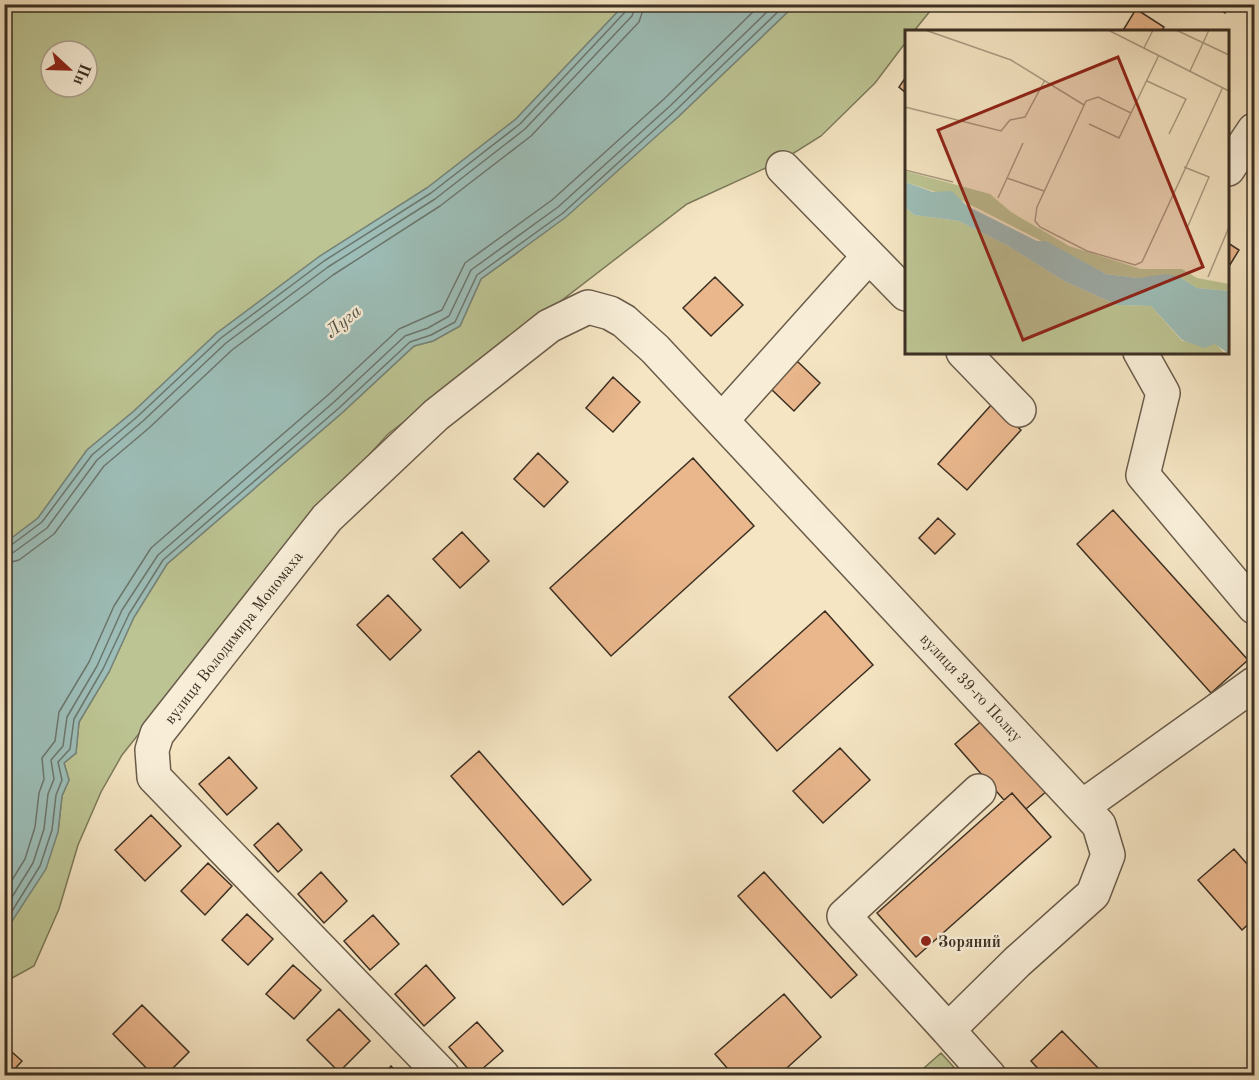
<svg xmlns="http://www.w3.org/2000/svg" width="1259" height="1080" font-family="'Old Standard TT',serif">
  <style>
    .green { fill: #bdc493; stroke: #7c7a5a; stroke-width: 1.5; fill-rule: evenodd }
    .water { fill: #9dbeb8; stroke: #76857c; stroke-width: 1.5 }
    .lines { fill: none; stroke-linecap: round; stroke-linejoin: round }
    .shore { stroke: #6c766d; stroke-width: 1.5 }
    .building { fill: #eab78d; stroke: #3b2f22; stroke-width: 1.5 }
    .minor-casing { stroke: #6a5c4a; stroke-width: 36 }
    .minor { stroke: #f8eed8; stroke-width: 33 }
    .poi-dot { fill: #8f2418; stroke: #f8eed8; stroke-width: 2 }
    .labels { text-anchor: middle; stroke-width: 5; stroke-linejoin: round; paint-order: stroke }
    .street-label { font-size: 16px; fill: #3b2f22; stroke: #f8eed8 }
    .poi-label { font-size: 16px; font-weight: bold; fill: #3b2f22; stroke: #f8eed8; text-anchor: start }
    .water-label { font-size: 18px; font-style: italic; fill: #545348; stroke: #f8eed8 }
    .inset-road { fill: none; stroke: #ab9c83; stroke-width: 1.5 }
    .view { fill: #8f2418; fill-opacity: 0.15; stroke: #8f2418; stroke-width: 3 }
    .inset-edge { fill: none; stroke: #3b2f22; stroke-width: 3 }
  </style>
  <rect width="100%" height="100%" fill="#f5e5c3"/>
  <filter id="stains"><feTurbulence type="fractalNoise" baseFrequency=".00333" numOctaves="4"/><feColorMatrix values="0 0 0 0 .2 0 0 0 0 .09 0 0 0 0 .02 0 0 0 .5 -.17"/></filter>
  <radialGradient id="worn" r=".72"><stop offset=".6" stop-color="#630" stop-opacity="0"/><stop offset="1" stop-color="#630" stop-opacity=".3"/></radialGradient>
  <path class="green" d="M 4,5 L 624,5 L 516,119 L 427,188 L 320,256 L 217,333 L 134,411 L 87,450 L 38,518 L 5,543 ZM 51,51 L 87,51 L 87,87 L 51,87 Z
    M 795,5 L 935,5 L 914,31 L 906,32 L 906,42 L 875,83 L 821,136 L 781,161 L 687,204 L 388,434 L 308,522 L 122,755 L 101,792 L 78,845 L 59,909 L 34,966 L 5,982 L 4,932 L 58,832 L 62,796 L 69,780 L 64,763 L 76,753 L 79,722 L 109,672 L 134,617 L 167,564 L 343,412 L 414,346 L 433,341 L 460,326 L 481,279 L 517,253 L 679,116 Z
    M 941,1053 L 961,1075 L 916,1075 Z"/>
  <path class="water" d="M 624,5 L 795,5 L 679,116 L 566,217 L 481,279 L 460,326 L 433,341 L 414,346 L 343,412 L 167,564 L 134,617 L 109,672 L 79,722 L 76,753 L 64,763 L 69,780 L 62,796 L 58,832 L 46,869 L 5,932 L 5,543 L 38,518 L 87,450 L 134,411 L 217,333 L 320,256 L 427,188 L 516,119 Z"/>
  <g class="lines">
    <path class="shore" d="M 4,547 L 10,546 L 42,522 L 92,455 L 138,416 L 221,338 L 324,261 L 431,193 L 520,124 L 626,11 L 628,4
      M 4,555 L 14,552 L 47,528 L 97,460 L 143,421 L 226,343 L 328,267 L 435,199 L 525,129 L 632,16 L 636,4
      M 4,564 L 19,560 L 54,534 L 104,466 L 149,428 L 232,350 L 333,275 L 440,206 L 531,136 L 639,22 L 645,4
      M 4,893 L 25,859 L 35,827 L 39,793 L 44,779 L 42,758 L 55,741 L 59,712 L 89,662 L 114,606 L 151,548 L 328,395 L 399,329 L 442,310 L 465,263 L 552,200 L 664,99 L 761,4
      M 4,910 L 33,863 L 44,829 L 48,794 L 54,779 L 51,760 L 63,746 L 67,717 L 97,666 L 122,610 L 158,555 L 334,402 L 405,336 L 428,328 L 449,316 L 471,270 L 558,207 L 670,106 L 775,4
      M 4,924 L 40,866 L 52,830 L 56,795 L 62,780 L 58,762 L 70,749 L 74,719 L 103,669 L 129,614 L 163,560 L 339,408 L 410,342 L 431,335 L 455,322 L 477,275 L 563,213 L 675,111 L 786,4"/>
  </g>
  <path class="building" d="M 1210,4 L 1230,4 L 1225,13 Z
    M 1136,9 L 1164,27 L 1161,32 L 1122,32 Z
    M 906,77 L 906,93 L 899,87 Z
    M 1228,243 L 1239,250 L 1228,268 Z
    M 715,277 L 743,305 L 711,336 L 683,308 Z
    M 797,361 L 820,383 L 794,411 L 770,388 Z
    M 613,377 L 640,402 L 613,432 L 586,408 Z
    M 992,404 L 1021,430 L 967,490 L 938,464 Z
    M 538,453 L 568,482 L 544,507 L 514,479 Z
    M 693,458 L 754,526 L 611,656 L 550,588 Z
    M 1113,510 L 1248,660 L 1211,693 L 1077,544 Z
    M 1113,510 L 1248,660 L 1211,693 L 1077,544 Z
    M 938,518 L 955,534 L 935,554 L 919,538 Z
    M 462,532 L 489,561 L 460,588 L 433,559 Z
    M 388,595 L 421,630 L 390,660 L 357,625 Z
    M 825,611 L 873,665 L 777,751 L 729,697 Z
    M 985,718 L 1048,790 L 1026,809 L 1012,793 L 1004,800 L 955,744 Z
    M 840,748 L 870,780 L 823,823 L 793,791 Z
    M 479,751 L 591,880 L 563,905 L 451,776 Z
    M 229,757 L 257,788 L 227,815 L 199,784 Z
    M 1012,793 L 1051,837 L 916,957 L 877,913 Z
    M 151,815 L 181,846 L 145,881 L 115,850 Z
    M 278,823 L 302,850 L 278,872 L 254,845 Z
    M 1234,849 L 1254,872 L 1254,919 L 1242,930 L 1198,880 Z
    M 208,863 L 232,886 L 205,915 L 181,891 Z
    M 321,872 L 347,901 L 324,923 L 298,894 Z
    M 764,872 L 857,975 L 831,998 L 738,896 Z
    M 247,914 L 273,939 L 248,965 L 222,940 Z
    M 373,915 L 399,944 L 370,970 L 344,941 Z
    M 293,965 L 321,990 L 294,1019 L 266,994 Z
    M 426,965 L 455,998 L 424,1026 L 395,994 Z
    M 784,994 L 821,1037 L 778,1076 L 734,1076 L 715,1054 Z
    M 142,1005 L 189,1052 L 165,1076 L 154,1076 L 113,1034 Z
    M 339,1009 L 370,1041 L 339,1072 L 307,1040 Z
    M 477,1022 L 503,1051 L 474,1076 L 449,1047 Z
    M 1062,1031 L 1101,1071 L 1096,1076 L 1045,1076 L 1031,1061 Z
    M 4,1045 L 22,1061 L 8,1076 L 4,1076 Z
    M 391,1066 L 400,1076 L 382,1076 Z"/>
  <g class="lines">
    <defs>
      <path id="minor" d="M 783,168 L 906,294
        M 1228,169 L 1254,130
        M 963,352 L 1019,410
        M 1140,352 L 1163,393 L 1143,475 L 1254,607
        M 722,420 L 869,256
        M 1083,806 L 1254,684
        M 948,1030 L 844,916 L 979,791
        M 443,1076 L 154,777 L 152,750 L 157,734 L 327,518 L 436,415 L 549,326 L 588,307 L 610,313 L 624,321 L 655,349 L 1099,825 L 1108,855 L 1093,894 L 1017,962 L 948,1030 L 989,1076"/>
    </defs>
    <use href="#minor" class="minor-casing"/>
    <use href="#minor" class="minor"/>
  </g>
  <circle class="poi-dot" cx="926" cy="941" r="6"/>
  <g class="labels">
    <g class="street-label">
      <text transform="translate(233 637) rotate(-52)" y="6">вулиця Володимира Мономаха</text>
      <text transform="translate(972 687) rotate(47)" y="6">вулиця 39-го Полку</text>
    </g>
    <g class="poi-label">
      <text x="938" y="947">Зоряний</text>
    </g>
    <g class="water-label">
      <text transform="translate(343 321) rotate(-39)" y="6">Луга</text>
    </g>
  </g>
  <g transform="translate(905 30)">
    <rect width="324" height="324" fill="#f5e5c3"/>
    <path d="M 0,141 L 85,164 L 106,182 L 164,216 L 236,239 L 277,239 L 292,248 L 324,254 L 324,261 L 292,258 L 273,246 L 233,248 L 201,244 L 58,171 L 0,152 ZM 0,177 L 9,185 L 54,191 L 103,216 L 159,251 L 212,275 L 246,276 L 277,311 L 310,313 L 320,324 L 0,324 Z" fill="#bdc493"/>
    <path d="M 0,152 L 28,162 L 47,161 L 62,176 L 132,211 L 141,211 L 201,244 L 233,248 L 260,244 L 273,246 L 292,258 L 324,261 L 324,324 L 310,314 L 299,318 L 277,310 L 246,276 L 212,275 L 159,251 L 103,216 L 54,191 L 9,185 L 0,177 Z" fill="#9dbeb8"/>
    <path class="inset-road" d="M 20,0 L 106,30 L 179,75M 203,0 L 324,61M 271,0 L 324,25M 239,18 L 248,0M 254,25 L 226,83 L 193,67 L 181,71 L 132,177 L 130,191 L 135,197 L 182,221 L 230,235 L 237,232 L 318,57M 285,41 L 304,0M 242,51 L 281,69 L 264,104M 0,77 L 96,101 L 105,90 L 120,87 L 140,50M 184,94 L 214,108 L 226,83M 279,137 L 304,147 L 283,196M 0,140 L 48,152M 102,148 L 139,161M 93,168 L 118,113M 303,247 L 324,197"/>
    <path class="view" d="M 213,27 L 298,237 L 118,310 L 33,100 Z"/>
    <rect width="324" height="324" class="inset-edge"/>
  </g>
  <rect width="1259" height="1080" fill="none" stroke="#f5e5c3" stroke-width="24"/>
  <rect x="6" y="6" width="1247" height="1068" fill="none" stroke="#3b2f22" stroke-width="3"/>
  <rect x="12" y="12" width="1235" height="1056" fill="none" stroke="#3b2f22" stroke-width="1.5"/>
  <g transform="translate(69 69) rotate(112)"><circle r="28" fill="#f8eed8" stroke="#aca28f" stroke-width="1.5"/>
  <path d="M0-4.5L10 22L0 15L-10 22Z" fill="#8f2418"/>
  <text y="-9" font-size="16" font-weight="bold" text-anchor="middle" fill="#3b2f22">Пн</text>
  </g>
  <rect width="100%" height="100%" filter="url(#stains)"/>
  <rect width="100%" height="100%" fill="url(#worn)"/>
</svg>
